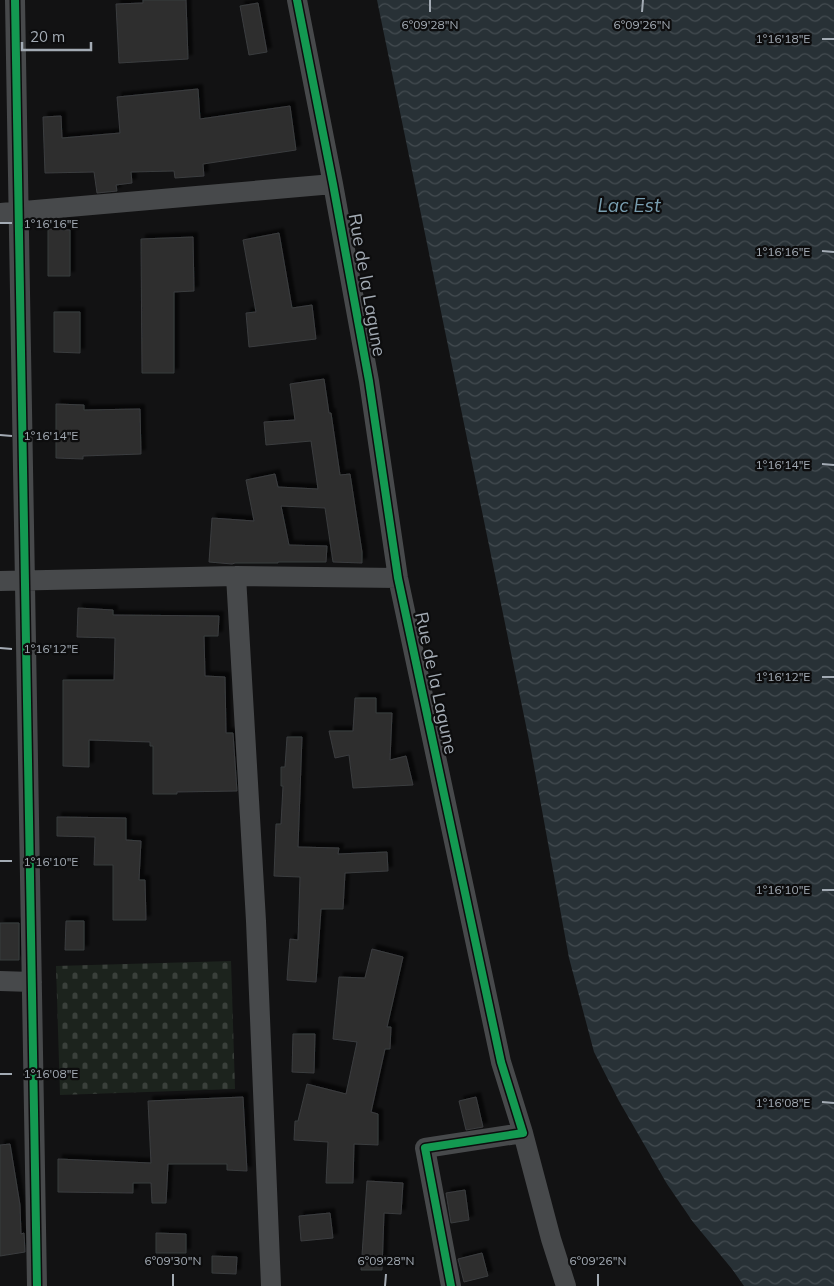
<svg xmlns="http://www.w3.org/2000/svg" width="834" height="1286" font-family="Mulish,sans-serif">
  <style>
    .cemetery { fill: url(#cemetery-stones) }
    .water { fill: url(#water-waves) }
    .building { fill: #2d2d2e; stroke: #3b3d3f; filter: url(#shadow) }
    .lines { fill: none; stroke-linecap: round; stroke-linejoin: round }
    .minor { stroke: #47494b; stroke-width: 20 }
    .cycleway-casing { stroke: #0d0d0e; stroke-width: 11 }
    .cycleway { stroke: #139951; stroke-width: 8 }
    .ticks { fill: none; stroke: #a3abb4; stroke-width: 2 }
    .labels { text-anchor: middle; stroke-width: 4.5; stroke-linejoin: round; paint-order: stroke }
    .street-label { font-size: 18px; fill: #a3abb4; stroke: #0d0d0e }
    .water-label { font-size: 19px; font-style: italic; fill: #799eb0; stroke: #0d0d0e }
    .ticks-label { font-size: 12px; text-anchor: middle; fill: #a3abb4; stroke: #0d0d0e; stroke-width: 4.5; stroke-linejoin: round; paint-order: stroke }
  </style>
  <defs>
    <pattern id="cemetery-stones" width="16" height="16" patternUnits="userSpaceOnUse" patternTransform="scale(1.25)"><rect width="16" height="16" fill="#1c231d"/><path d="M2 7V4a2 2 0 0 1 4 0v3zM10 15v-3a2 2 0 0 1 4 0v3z" fill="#3a403b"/></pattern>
    <pattern id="water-waves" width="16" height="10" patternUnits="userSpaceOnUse" patternTransform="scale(1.25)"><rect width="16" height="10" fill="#283136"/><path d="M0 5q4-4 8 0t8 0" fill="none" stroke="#444c51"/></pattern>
    <filter id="shadow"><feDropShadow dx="4.5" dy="-4.5" stdDeviation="1" flood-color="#0009"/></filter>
  </defs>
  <rect width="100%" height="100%" fill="#121213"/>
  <path class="cemetery" d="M 231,961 L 235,1089 L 60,1095 L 56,966 Z"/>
  <path class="water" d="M 377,0 L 834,0 L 834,1286 L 744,1286 L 732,1269 L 693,1222 L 667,1184 L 619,1101 L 594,1052 L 569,958 L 531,750 Z"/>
  <path class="building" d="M 143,0 L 186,0 L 188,59 L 119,63 L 116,4 L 143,3 Z
    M 258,3 L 267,52 L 249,55 L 240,6 Z
    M 198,89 L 200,119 L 290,106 L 296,150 L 203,164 L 204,176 L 175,178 L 174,171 L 131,172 L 132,183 L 116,185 L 117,191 L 97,193 L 94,172 L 45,173 L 43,117 L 61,116 L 62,138 L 120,133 L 117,97 Z
    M 48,229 L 70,230 L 70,276 L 48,276 Z
    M 279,233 L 292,308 L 312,305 L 316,339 L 249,347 L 246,313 L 256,312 L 243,240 Z
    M 193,237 L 194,291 L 174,292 L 174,373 L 142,373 L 141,239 Z
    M 54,312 L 80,312 L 80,353 L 54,352 Z
    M 324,379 L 329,413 L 331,413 L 340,475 L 350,474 L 362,552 L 362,563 L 333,562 L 325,508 L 281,506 L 289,545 L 327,546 L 326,562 L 278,562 L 278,563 L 235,563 L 232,564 L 209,562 L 212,518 L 254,521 L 246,480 L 275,474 L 278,487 L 318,489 L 311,441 L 266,445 L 264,422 L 295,420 L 290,384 Z
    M 56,404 L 84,405 L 84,410 L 140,409 L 141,454 L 83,456 L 83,459 L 56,458 Z
    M 78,608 L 113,610 L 113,615 L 219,616 L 218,636 L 204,636 L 205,676 L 225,677 L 226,733 L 233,733 L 237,791 L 177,792 L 177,794 L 153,794 L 153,746 L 150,746 L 150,742 L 89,740 L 89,767 L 63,766 L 63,680 L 114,680 L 115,638 L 77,637 Z
    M 355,698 L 376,698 L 376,713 L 392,713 L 390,760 L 406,756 L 413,785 L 353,788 L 349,755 L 335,758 L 329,731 L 353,731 Z
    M 287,737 L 302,737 L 298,847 L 339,848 L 338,854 L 387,852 L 388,871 L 345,873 L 343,909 L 321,909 L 316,982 L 287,980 L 290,939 L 298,940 L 300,877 L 274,876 L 276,824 L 281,824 L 283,786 L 281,786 L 281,767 L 285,767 Z
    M 57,817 L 126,818 L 126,840 L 141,841 L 139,880 L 145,880 L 146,920 L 113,920 L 113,865 L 94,865 L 95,837 L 57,836 Z
    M 66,921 L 84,921 L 84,950 L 65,950 Z
    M 0,923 L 19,923 L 19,960 L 0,960 Z
    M 372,949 L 403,957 L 387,1027 L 391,1027 L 390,1049 L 385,1049 L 371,1112 L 378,1114 L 378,1145 L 354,1144 L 353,1183 L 326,1183 L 328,1142 L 294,1140 L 295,1121 L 298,1121 L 307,1084 L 346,1094 L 357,1042 L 333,1039 L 339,977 L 365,978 Z
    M 293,1034 L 315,1034 L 314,1073 L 292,1072 Z
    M 243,1097 L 247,1171 L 227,1170 L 227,1164 L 168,1164 L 166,1203 L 152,1203 L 151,1183 L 133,1183 L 133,1193 L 58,1192 L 58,1159 L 151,1163 L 148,1101 Z
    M 476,1097 L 483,1127 L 466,1130 L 459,1101 Z
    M 10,1144 L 20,1205 L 21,1234 L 24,1233 L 25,1252 L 0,1256 L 0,1145 Z
    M 367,1181 L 403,1183 L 401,1214 L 384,1213 L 382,1270 L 361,1270 Z
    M 465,1190 L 469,1220 L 451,1223 L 446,1193 Z
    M 330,1213 L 333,1238 L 301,1241 L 299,1216 Z
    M 156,1233 L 186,1234 L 186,1253 L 156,1253 Z
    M 482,1253 L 488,1276 L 464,1282 L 458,1259 Z
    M 212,1256 L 237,1257 L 236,1274 L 212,1273 Z"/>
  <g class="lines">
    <path class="minor" d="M 15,0 L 37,1286
      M 297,0 L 333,184 L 369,381 L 398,578 L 501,1062 L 523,1133 L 425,1148 L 451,1286
      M 0,213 L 333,184
      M 236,576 L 256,921 L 271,1286
      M 0,581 L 236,576 L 398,578
      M 0,981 L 32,982
      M 523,1133 L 551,1239 L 566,1286"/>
    <defs>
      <path id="cycleway" d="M 15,0 L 37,1286
        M 297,0 L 333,184 L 369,381 L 398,578 L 501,1062 L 523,1133 L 425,1148 L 451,1286"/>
    </defs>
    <use href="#cycleway" class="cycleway-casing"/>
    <use href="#cycleway" class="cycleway"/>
  </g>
  <path class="ticks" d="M 430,12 L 430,0M 642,12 L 643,0M 822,39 L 834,39M 0,223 L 12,223M 822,251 L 834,252M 0,435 L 12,436M 822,464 L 834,465M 0,648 L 12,649M 822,677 L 834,677M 0,861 L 12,861M 822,890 L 834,890M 0,1074 L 12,1074M 822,1102 L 834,1103M 173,1286 L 173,1274M 385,1286 L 386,1274M 598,1286 L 598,1274"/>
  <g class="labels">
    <g class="street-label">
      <text transform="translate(367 285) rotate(80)" y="6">Rue de la Lagune</text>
      <text transform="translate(436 683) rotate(78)" y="6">Rue de la Lagune</text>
    </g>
    <g class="water-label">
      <text x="629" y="212">Lac Est</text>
    </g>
  </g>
  <g class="ticks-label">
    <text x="430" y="29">6°09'28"N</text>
    <text x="642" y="29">6°09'26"N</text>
    <text x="783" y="43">1°16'18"E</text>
    <text x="51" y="228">1°16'16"E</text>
    <text x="783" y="256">1°16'16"E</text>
    <text x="51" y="440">1°16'14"E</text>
    <text x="783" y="469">1°16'14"E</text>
    <text x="51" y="653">1°16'12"E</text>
    <text x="783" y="681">1°16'12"E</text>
    <text x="51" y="866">1°16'10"E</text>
    <text x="783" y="894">1°16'10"E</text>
    <text x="51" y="1078">1°16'08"E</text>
    <text x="783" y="1107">1°16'08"E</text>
    <text x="173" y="1265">6°09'30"N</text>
    <text x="386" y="1265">6°09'28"N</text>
    <text x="598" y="1265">6°09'26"N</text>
  </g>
  <path d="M22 42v8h69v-8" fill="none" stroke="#a3abb4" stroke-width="2.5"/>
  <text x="30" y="42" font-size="15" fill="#a3abb4" stroke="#0d0d0e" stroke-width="4" paint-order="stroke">20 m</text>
</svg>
